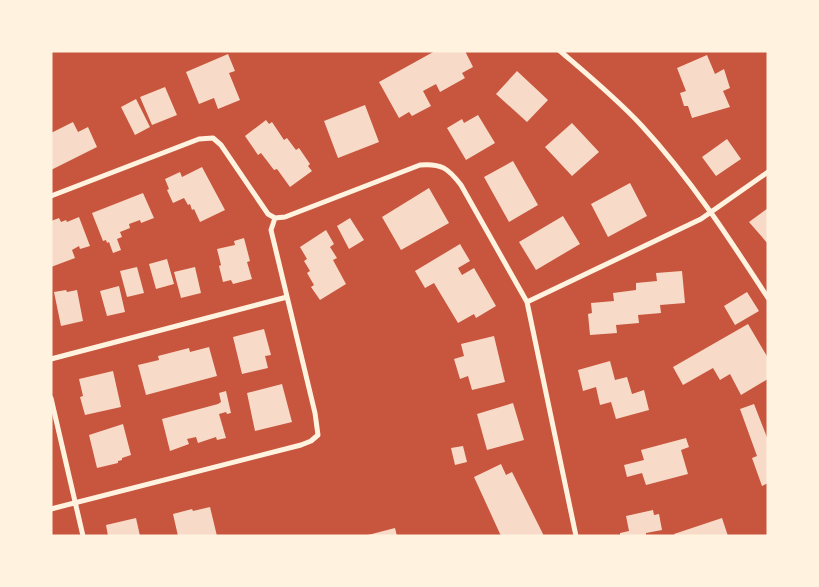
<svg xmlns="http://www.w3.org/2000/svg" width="819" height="587" font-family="Figtree,sans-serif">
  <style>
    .building { fill: #f7dbc8 }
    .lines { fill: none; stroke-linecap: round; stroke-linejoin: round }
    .minor { stroke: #fff3e0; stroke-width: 5 }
  </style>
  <rect width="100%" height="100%" fill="#c8553d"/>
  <path class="building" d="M 435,51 L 465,51 L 473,67 L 462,73 L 465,78 L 440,92 L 436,84 L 423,91 L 431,106 L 412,116 L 409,112 L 399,118 L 379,82 Z
    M 228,54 L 235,71 L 229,73 L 240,100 L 218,109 L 214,98 L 199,104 L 186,72 Z
    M 707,55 L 715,74 L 724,69 L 730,88 L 723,91 L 730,107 L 692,118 L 688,106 L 684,106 L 680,93 L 686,91 L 677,68 Z
    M 517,71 L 548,100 L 527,122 L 496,94 Z
    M 165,87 L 177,115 L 152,125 L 140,97 Z
    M 136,99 L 150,127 L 135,135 L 121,107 Z
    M 365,105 L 379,142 L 338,158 L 324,121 Z
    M 478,115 L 495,143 L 466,160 L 447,128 L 462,119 L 464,123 Z
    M 266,120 L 269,124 L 272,122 L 284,140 L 287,138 L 296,150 L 299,148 L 310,164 L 308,166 L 312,171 L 290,187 L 277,169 L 274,170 L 261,153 L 258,155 L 245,136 Z
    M 73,122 L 78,132 L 88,127 L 97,147 L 51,170 L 51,133 Z
    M 572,123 L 599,152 L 572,176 L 545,147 Z
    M 727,139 L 741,159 L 716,176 L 702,157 Z
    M 513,161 L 538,205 L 509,222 L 484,177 Z
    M 202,167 L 225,210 L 200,222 L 194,209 L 192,210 L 190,204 L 188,205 L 184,198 L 173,203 L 167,190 L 169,189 L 165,179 L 180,172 L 182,177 Z
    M 630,183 L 647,216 L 608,237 L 591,204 Z
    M 429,188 L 449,223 L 401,250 L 382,217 Z
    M 143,193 L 154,218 L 141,223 L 140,220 L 129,224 L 130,228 L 120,232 L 122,237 L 117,239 L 121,250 L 113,253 L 109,242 L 107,243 L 106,240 L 103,241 L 92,213 Z
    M 768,208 L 768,244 L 749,222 Z
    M 563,216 L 580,244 L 536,270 L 519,242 Z
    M 79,217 L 90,246 L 80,249 L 79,246 L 72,250 L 75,258 L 51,267 L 51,221 L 59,218 L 61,222 L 66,220 L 67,222 Z
    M 350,218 L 364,240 L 349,249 L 337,226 Z
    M 326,230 L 334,244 L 330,247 L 337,258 L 333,260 L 346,284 L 320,300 L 311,287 L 314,285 L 307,273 L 310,271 L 304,261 L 307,259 L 300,247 Z
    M 244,238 L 250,261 L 247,262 L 252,279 L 233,284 L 231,280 L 223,282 L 219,266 L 221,265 L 217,249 L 235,245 L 234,241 Z
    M 460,244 L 470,261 L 458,268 L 462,275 L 474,268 L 496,306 L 476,318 L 474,314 L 458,323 L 434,283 L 425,288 L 415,271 Z
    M 167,259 L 174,284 L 156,289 L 149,264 Z
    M 137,267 L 144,293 L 127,297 L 120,271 Z
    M 195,267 L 201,293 L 181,298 L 174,272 Z
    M 682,271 L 685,303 L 660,305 L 661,313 L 638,315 L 639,323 L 616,325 L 617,333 L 590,335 L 588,314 L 592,313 L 591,303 L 614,301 L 613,293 L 636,290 L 636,283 L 657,281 L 656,273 Z
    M 119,286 L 125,312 L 107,316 L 100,291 Z
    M 66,290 L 67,292 L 77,290 L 83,321 L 61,326 L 54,292 Z
    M 747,292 L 759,311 L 735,325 L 724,306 Z
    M 748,324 L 768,358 L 768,379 L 741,395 L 730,374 L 720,380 L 713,368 L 683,385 L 673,367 Z
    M 264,329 L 271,355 L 265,356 L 268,368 L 242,374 L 233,337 Z
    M 494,336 L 505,382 L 472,390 L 468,376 L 460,379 L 454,359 L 464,356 L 461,344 Z
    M 209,347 L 217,376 L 146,395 L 138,365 L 159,360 L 158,356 L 189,348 L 190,352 Z
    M 610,361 L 615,380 L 627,377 L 632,394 L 644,390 L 649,410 L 616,419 L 611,402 L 600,405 L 596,387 L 583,391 L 578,370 Z
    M 113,371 L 121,407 L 85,415 L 80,397 L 83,396 L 79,379 Z
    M 282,384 L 292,422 L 255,431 L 247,393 Z
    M 226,391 L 231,413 L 227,414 L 226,412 L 219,414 L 226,438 L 217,440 L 216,437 L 198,443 L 196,437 L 187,439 L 189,444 L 170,451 L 162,419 L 218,404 L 221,402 L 219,393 Z
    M 513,403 L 524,440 L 487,450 L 477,414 Z
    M 754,404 L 768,440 L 768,483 L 762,486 L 752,458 L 757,456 L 740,409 Z
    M 123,424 L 131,455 L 122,458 L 122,460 L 118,461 L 118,463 L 97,468 L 89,435 Z
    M 686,438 L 689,447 L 681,450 L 688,474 L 646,485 L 642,473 L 627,477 L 624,465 L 644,460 L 641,450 Z
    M 463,446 L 467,462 L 455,465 L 451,448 Z
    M 501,464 L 506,475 L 512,472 L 544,536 L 501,536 L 474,477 Z
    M 210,507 L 217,536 L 178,536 L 173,514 L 192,509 L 193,511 Z
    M 653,510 L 654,515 L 659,514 L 662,530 L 646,533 L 646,536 L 620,536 L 620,533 L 629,531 L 626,516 Z
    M 136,518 L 140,536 L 108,536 L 106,525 Z
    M 722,518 L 728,536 L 675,536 L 674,534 Z
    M 395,528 L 397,536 L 368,536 L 368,535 Z"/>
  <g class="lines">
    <path class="minor" d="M 560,51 C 588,75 617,99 642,126 C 690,178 729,238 768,298
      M 51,196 L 199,139 L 213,138 L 221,145 L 268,214 L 275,218 L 285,217 L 420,165 C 441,163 448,168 461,185 L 527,302 L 576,536
      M 527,302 L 701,219 L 768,172
      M 51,359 L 287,297
      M 51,398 L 83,536
      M 51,509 L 301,445 L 311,441 L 318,435 L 315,413 L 271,230 L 275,218"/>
  </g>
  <rect width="819" height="587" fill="none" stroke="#fff3e0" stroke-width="105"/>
</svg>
